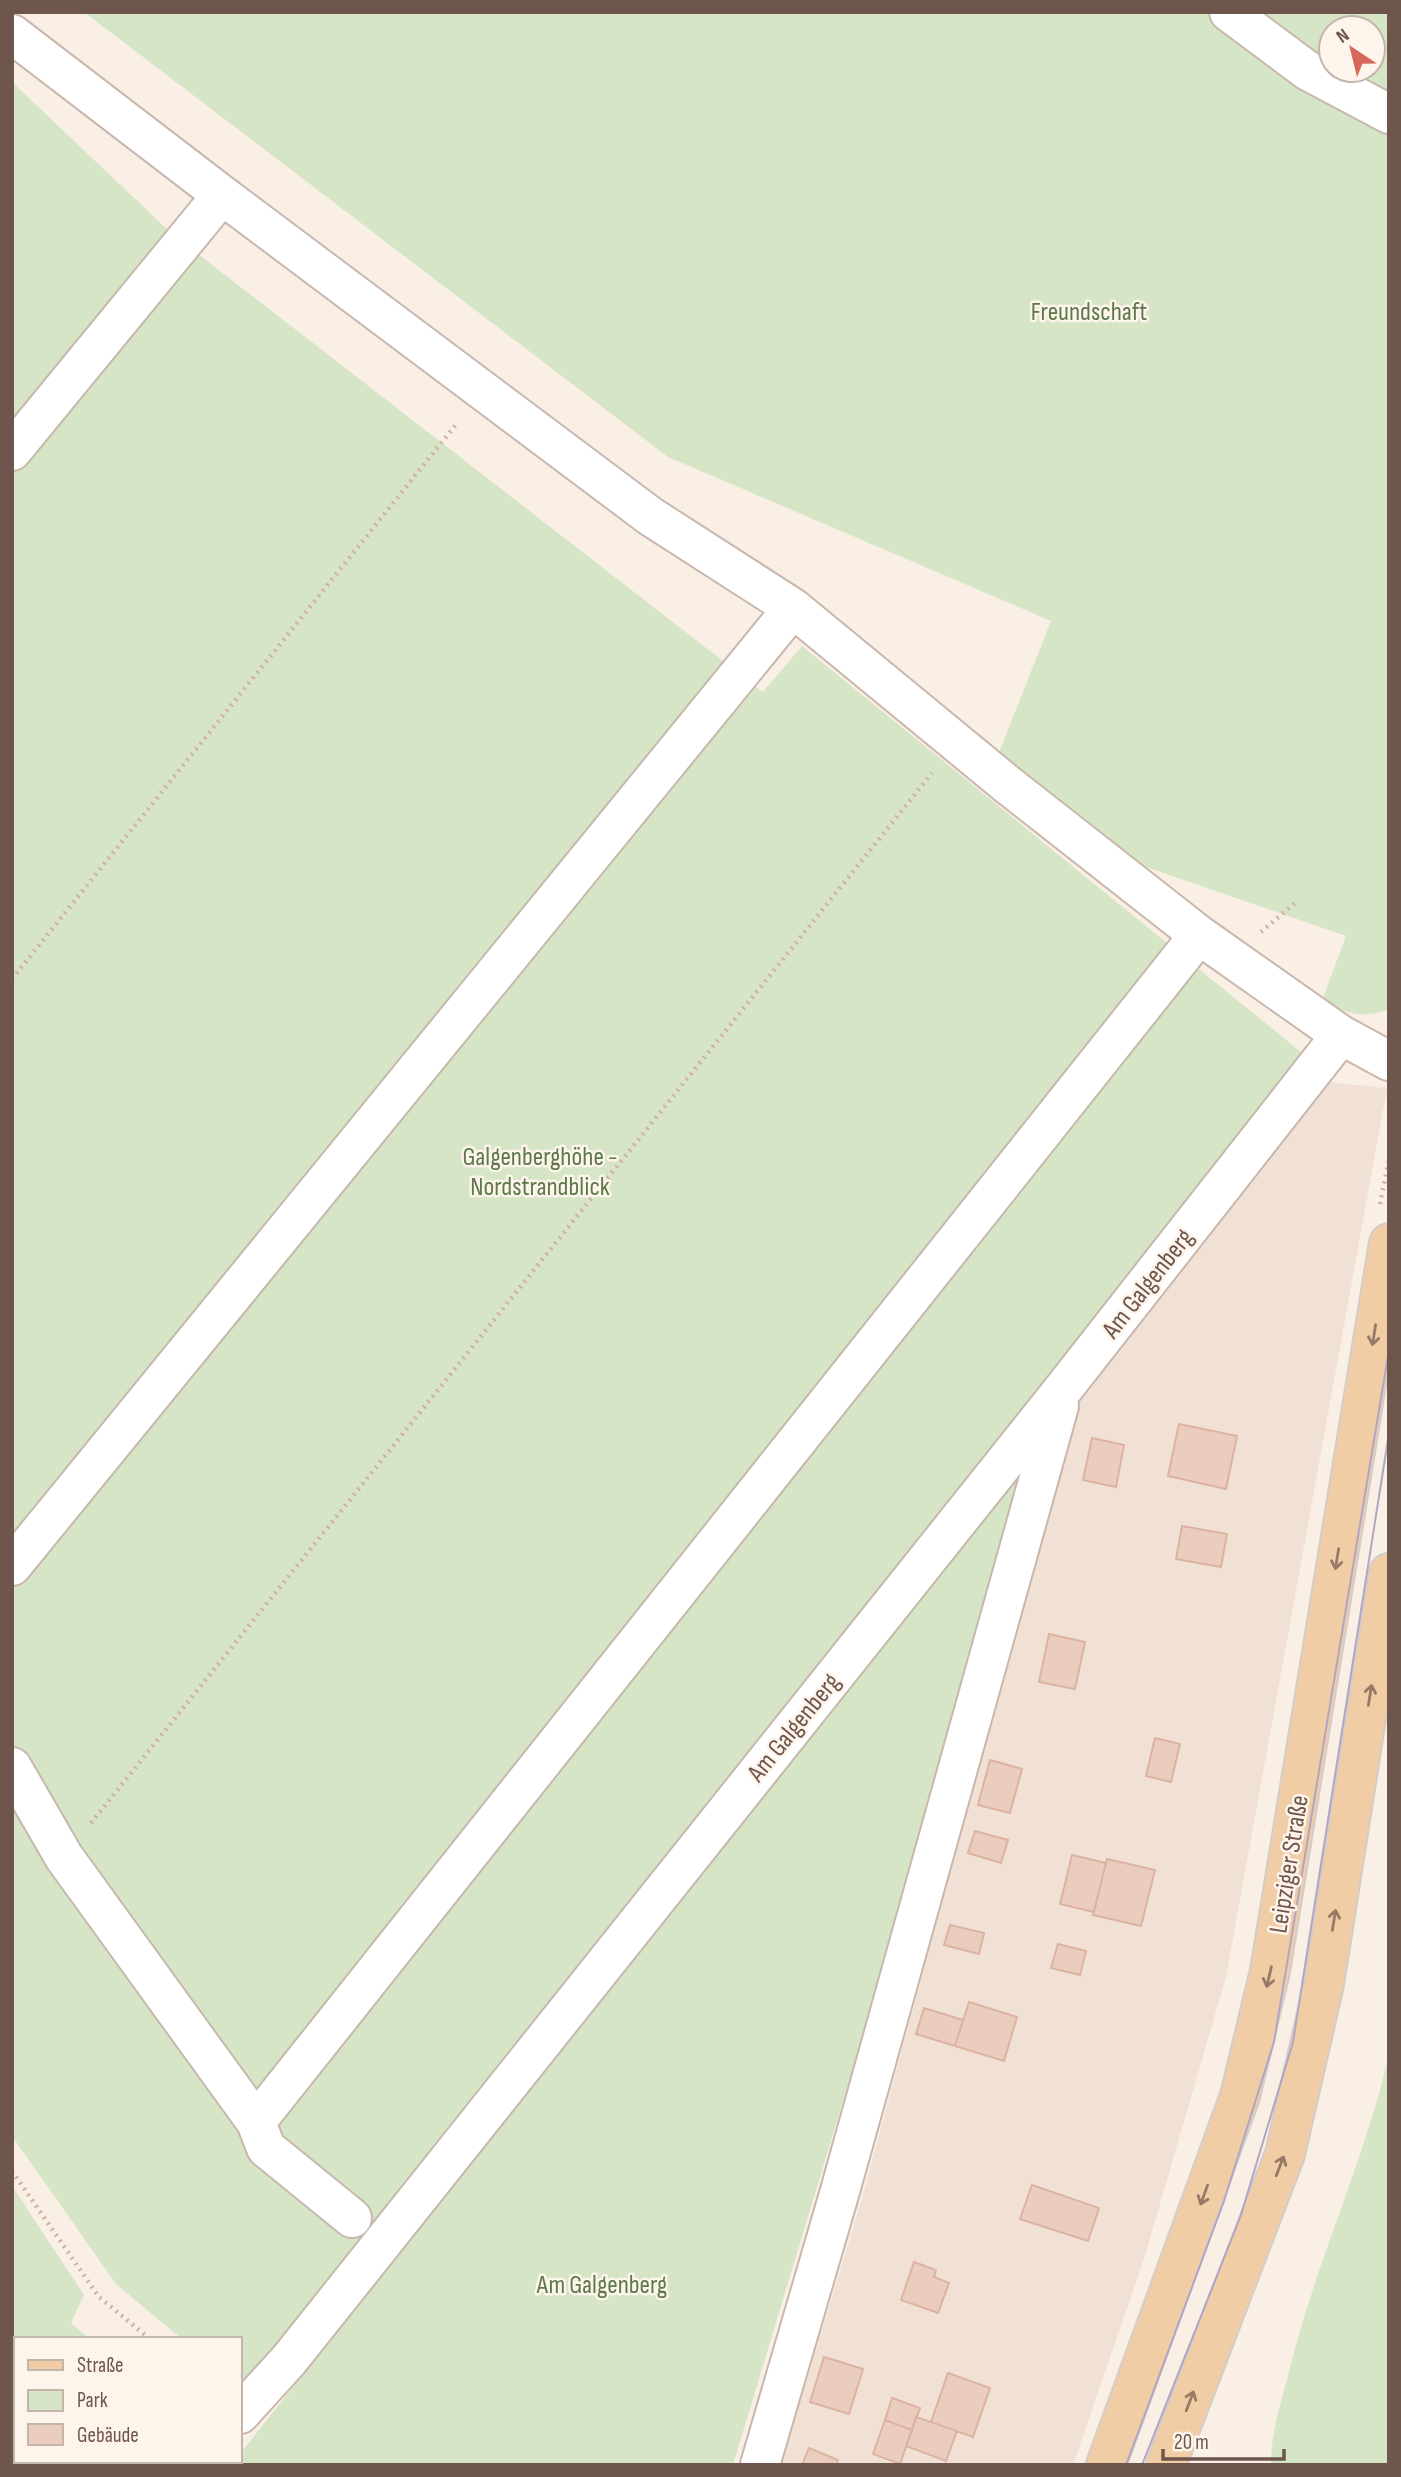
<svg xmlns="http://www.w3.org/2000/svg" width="1401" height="2477" font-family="'Sofia Sans Condensed',sans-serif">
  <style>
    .residential { fill: #f0e1d4 }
    .green { fill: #d5e5c5; fill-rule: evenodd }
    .building { fill: #ebcdc0; stroke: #dcb3a2; stroke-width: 2 }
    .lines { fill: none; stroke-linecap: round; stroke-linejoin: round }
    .minor-casing { stroke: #c9b7ad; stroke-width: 42 }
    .major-casing { stroke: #d4ccca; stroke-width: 42 }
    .path { stroke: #d0b0a3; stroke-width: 4.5; stroke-dasharray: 2 5; stroke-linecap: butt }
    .minor { stroke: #fff; stroke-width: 38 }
    .major { stroke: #f0cda5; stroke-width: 38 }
    .tram { stroke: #b2a5c1; stroke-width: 2 }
    .oneway { stroke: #967a67 }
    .labels { text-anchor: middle; stroke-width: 5; stroke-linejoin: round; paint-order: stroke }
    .park-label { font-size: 26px; fill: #5c794a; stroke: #fdf4eb }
    .street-label { font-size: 26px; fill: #6f564d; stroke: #fdf4eb }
  </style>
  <rect width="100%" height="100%" fill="#f9efe5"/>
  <path class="residential" d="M 1327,1082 L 1387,1088 L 1226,1977 L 1144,2259 L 1073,2465 L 781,2465 L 861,2202 L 1079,1393 Z"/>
  <path class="green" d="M 84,12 L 1389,12 L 1389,1010 C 1359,1018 1347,1015 1323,998 L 1346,936 L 1132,862 L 998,755 L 1051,621 L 668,457 ZM 1331,28 L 1373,28 L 1373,70 L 1331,70 Z
    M 12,82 L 171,233 L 763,692 L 802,646 L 1307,1057 L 244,2391 L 240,2387 L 240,2339 L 182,2339 L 116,2284 L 12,2136 Z
    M 1042,1442 L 733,2465 L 232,2465 L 234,2461 L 240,2461 L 240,2454 Z
    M 1389,2054 L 1389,2465 L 1271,2465 C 1271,2434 1280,2405 1288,2376 C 1314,2266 1364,2164 1389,2054 Z
    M 12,2186 L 84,2295 L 71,2323 L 90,2339 L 16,2339 L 16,2461 L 185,2461 L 182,2465 L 12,2465 Z"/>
  <path class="building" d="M 1179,1424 L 1237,1436 L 1226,1489 L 1168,1476 Z
    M 1092,1438 L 1124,1445 L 1116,1487 L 1083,1480 Z
    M 1182,1526 L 1227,1534 L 1221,1567 L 1176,1559 Z
    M 1049,1634 L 1085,1642 L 1075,1689 L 1039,1682 Z
    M 1155,1738 L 1180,1744 L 1171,1782 L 1146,1776 Z
    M 990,1760 L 1022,1769 L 1010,1813 L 978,1805 Z
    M 975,1831 L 1008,1840 L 1001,1863 L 968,1853 Z
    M 1072,1855 L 1106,1863 L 1094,1912 L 1060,1904 Z
    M 1107,1859 L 1155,1870 L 1141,1926 L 1093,1915 Z
    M 950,1925 L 984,1933 L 979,1954 L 944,1945 Z
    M 1058,1944 L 1086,1951 L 1080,1975 L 1051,1968 Z
    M 969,2002 L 1017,2017 L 1004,2061 L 955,2046 Z
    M 924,2008 L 963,2020 L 955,2046 L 916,2034 Z
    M 1032,2185 L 1099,2208 L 1088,2241 L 1020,2219 Z
    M 914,2262 L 936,2270 L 934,2277 L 949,2283 L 938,2313 L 901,2300 Z
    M 824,2357 L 863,2369 L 849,2414 L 810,2402 Z
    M 948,2373 L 990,2388 L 973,2437 L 931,2422 Z
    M 892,2398 L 920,2408 L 912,2430 L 885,2420 Z
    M 916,2417 L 957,2431 L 946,2461 L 906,2446 Z
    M 885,2420 L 912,2430 L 900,2464 L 873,2454 Z
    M 809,2448 L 838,2460 L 836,2465 L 802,2465 Z"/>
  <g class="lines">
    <defs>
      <path id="minor" d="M 1229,12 L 1308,71 L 1389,114
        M 12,34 L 222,195 L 650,516 L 793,608 L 1008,785 L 1199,935 L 1341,1035 L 1389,1061
        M 12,451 L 222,195
        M 12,1566 L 793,608
        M 12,1767 L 64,1857 L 256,2122 L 266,2148 L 352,2218
        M 256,2122 L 1199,935
        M 240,2414 L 289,2360 L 1064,1388 L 1341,1035
        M 200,2465 L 203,2461
        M 760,2465 L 840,2191 L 1059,1406"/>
      <path id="major" d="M 1106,2465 L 1240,2096 L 1270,1971 L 1389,1243
        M 1166,2465 L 1285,2154 L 1324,1984 L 1389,1573"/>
    </defs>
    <use href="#minor" class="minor-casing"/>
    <use href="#major" class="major-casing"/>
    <path class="path" d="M 1261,932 L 1295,903
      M 12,979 L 458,422
      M 1380,1204 L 1389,1160
      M 91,1823 L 932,773
      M 12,2171 L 99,2297 L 150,2339"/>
    <use href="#minor" class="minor"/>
    <use href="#major" class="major"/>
    <path class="tram" d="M 1126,2465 L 1224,2201 L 1274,2042 L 1389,1350
      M 1142,2465 L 1241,2215 L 1293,2042 L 1389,1433"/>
  </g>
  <defs><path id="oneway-shaft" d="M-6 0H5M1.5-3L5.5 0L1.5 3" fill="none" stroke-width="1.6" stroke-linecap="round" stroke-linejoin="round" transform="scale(1.75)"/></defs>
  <g class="oneway">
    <use href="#oneway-shaft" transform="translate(1374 1335) rotate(99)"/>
    <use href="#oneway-shaft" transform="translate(1337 1559) rotate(99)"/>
    <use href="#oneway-shaft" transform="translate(1370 1695) rotate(-81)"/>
    <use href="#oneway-shaft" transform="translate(1334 1920) rotate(-81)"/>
    <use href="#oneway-shaft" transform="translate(1269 1977) rotate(103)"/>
    <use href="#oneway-shaft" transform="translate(1280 2166) rotate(-69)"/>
    <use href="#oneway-shaft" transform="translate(1204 2195) rotate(110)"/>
    <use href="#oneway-shaft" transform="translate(1190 2401) rotate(-69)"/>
  </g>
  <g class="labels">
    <g class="park-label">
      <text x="1089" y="320">Freundschaft</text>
      <text x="540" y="1165">Galgenberghöhe -<tspan x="540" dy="30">Nordstrandblick</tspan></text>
      <text x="602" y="2293">Am Galgenberg</text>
    </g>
    <g class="street-label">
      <text transform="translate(1147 1283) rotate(-52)" y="9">Am Galgenberg</text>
      <text transform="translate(793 1727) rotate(-51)" y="9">Am Galgenberg</text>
      <text transform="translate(1288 1864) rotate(-81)" y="9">Leipziger Straße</text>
    </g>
  </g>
  <rect width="1401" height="2477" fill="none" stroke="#6f564d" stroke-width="28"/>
  <rect x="14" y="2337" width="228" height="126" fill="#fdf4eb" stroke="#c4b5ac" stroke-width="2"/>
  <rect x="28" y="2360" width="35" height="10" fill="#f0cda5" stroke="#c4b5ac" stroke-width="2"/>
  <text x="77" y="2372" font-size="21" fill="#6f564d">Straße</text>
  <rect x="28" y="2390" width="35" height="21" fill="#d5e5c5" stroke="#c4b5ac" stroke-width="2"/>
  <text x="77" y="2407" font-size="21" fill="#6f564d">Park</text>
  <rect x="28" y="2424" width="35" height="21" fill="#ebcdc0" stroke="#c4b5ac" stroke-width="2"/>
  <text x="77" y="2442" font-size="21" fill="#6f564d">Gebäude</text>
  <g transform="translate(1352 49) rotate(325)"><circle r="33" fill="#fdf4eb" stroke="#c4b5ac" stroke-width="2"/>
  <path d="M0-5L12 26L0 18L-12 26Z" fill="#d56858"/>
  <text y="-10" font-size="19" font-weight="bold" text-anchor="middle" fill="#6f564d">N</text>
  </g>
  <path d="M1163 2449v10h121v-10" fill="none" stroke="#6f564d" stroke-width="3.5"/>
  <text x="1174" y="2449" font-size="21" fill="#6f564d" stroke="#fdf4eb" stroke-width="5" paint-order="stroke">20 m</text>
</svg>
